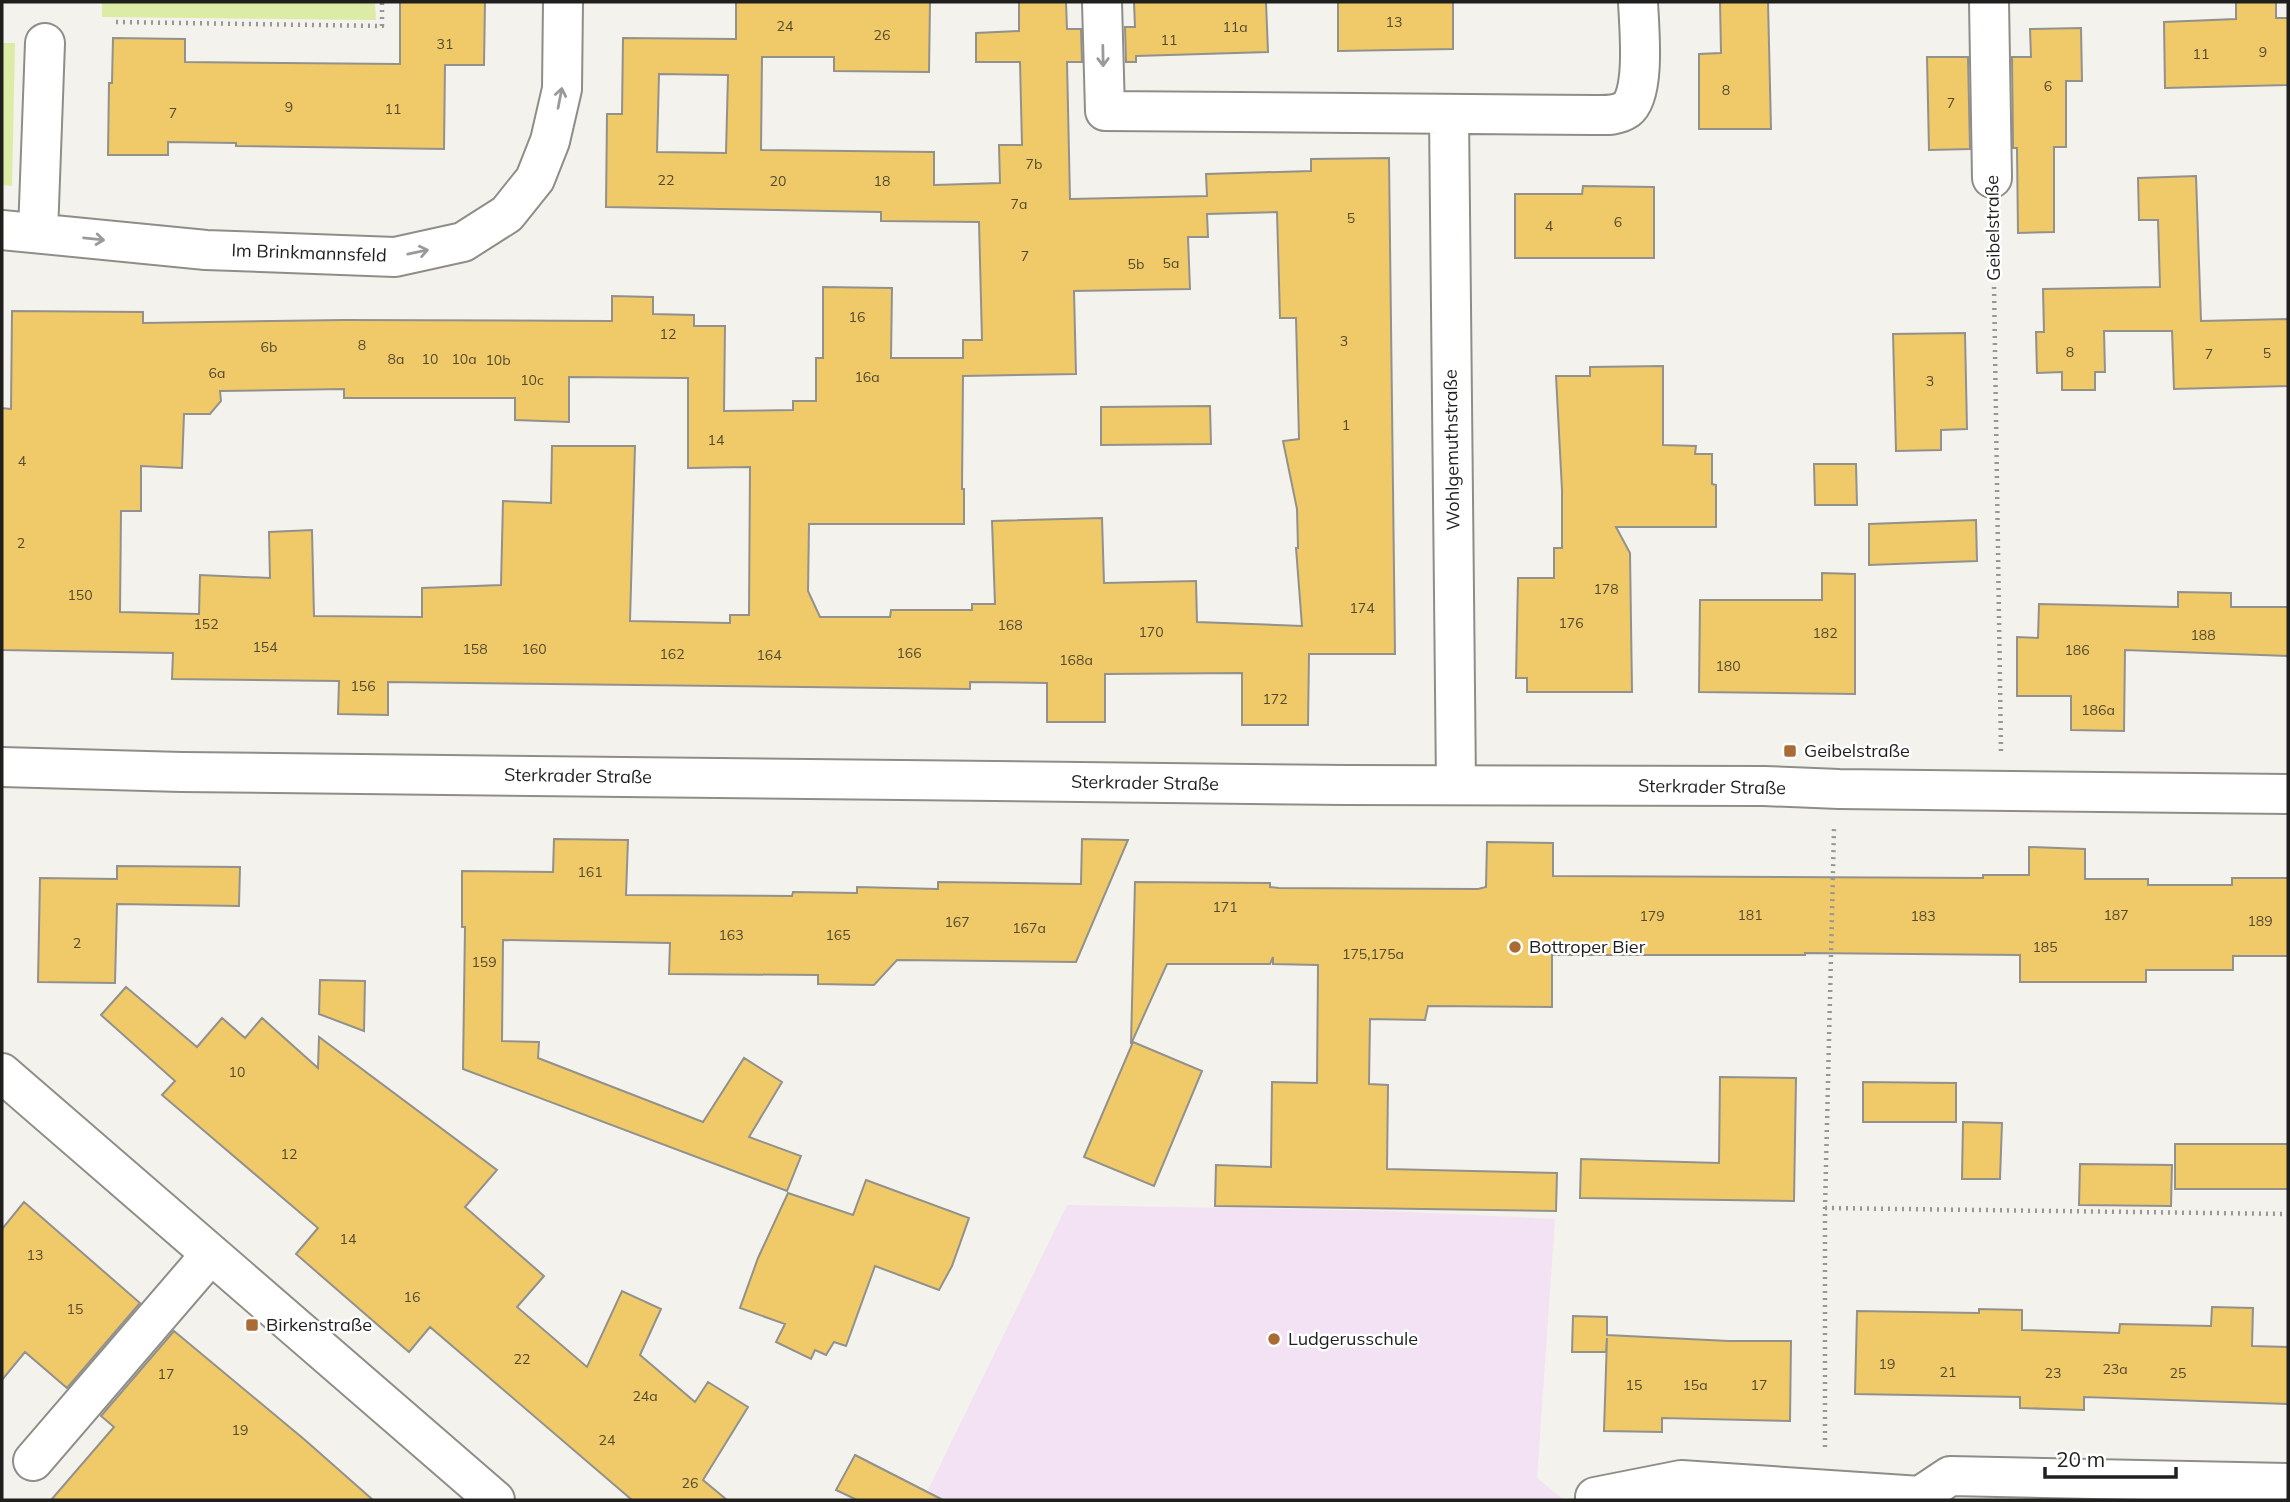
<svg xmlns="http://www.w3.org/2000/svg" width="2290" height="1502" font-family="Mulish,sans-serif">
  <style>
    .education { fill: #f2e2f4 }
    .green { fill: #dceca6 }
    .building { fill: #f0ca69; stroke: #93918c; stroke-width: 2; fill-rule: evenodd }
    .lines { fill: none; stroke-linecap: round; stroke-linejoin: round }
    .minor-casing { stroke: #8f8d88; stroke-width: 42 }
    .major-casing { stroke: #8f8d88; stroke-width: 42 }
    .path { stroke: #989793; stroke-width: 4.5; stroke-dasharray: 2 5; stroke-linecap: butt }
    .minor { stroke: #fff; stroke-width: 38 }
    .major { stroke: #fff; stroke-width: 38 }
    .oneway { stroke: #9a9a99 }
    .poi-dot { fill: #ab6b34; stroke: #fff; stroke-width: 2.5 }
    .labels { text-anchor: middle; stroke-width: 5; stroke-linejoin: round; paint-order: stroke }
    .number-label { font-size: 14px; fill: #534a30 }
    .street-label { font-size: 18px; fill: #1f1f1d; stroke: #fff }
    .poi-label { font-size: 18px; fill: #1f1f1d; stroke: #fff; text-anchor: start }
  </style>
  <rect width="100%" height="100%" fill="#f4f2ec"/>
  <path class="education" d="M 1067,1205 L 1387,1211 L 1555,1219 L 1537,1478 L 1564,1500 L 941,1500 L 928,1490 Z"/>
  <path class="green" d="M 102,2 L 375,2 L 376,20 L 102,17 Z
    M 2,43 L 15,43 L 12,186 L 2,185 Z"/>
  <path class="building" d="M 400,2 L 485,2 L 484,65 L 445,65 L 444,149 L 236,146 L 236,143 L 168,142 L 168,155 L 108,155 L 109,83 L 112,83 L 113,38 L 185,39 L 185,62 L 400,64 Z
    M 736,2 L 930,2 L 929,72 L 834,71 L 834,57 L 762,57 L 761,150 L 934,152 L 934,185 L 1000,183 L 999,145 L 1022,145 L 1020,62 L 976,62 L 976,33 L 1019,31 L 1019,2 L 1066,2 L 1067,29 L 1081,29 L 1082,62 L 1067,62 L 1070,199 L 1207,196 L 1206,174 L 1311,171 L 1311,159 L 1389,158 L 1395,654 L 1309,654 L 1308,725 L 1242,725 L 1242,673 L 1105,674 L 1105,722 L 1047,722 L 1047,683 L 970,682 L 970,689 L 388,682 L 388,715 L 338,714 L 339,681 L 172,679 L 173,653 L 2,650 L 2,408 L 11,409 L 12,311 L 143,312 L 143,323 L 344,320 L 612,321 L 612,296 L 653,297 L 653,314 L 694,315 L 694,326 L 725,326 L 724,411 L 793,410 L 793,401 L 816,401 L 816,358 L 823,358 L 823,287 L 892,288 L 891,358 L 963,358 L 963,340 L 982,340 L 979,222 L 881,221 L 881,212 L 606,207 L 607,114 L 622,114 L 623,38 L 736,39 ZM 659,74 L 728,75 L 726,153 L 657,152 ZM 1277,212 L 1280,318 L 1296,318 L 1299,439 L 1283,441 L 1297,509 L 1298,548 L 1296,548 L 1302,626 L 1197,622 L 1196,581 L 1104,583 L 1102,518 L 992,521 L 995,604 L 972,604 L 972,610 L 891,610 L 890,617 L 820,617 L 808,591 L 809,524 L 964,524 L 964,489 L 962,489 L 963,376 L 1076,374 L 1074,291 L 1190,289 L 1188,237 L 1208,237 L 1207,214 ZM 569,377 L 688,378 L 688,468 L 750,467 L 749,615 L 730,615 L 730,623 L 630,621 L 635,446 L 552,446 L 551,503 L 503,501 L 501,585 L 422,588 L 422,617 L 314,616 L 312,530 L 269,532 L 270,578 L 200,575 L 199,614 L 120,612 L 121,511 L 141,511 L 141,466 L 182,468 L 184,414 L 210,414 L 221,401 L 220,391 L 344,389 L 344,398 L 515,398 L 515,420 L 569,422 Z
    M 1134,2 L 1266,2 L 1268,52 L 1136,56 L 1136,62 L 1126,62 L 1125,27 L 1135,27 Z
    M 1338,2 L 1453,2 L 1453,49 L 1338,51 Z
    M 1720,2 L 1768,2 L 1771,129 L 1699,129 L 1699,54 L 1721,53 Z
    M 2236,2 L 2276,2 L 2276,18 L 2288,18 L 2288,85 L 2165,88 L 2164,22 L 2236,19 Z
    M 2081,28 L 2082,81 L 2066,81 L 2066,147 L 2054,147 L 2054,232 L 2018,233 L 2017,148 L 2013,148 L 2012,57 L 2031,57 L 2030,29 Z
    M 1927,57 L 1968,57 L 1970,149 L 1929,150 Z
    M 2196,176 L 2201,321 L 2288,319 L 2288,386 L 2174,389 L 2172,331 L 2104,331 L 2105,372 L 2095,372 L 2095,390 L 2062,390 L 2062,372 L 2037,373 L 2036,332 L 2044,332 L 2043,289 L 2160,287 L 2158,220 L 2139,220 L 2138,178 Z
    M 1583,186 L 1654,187 L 1654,258 L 1515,258 L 1515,194 L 1582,194 Z
    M 1965,333 L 1967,429 L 1941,430 L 1941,450 L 1896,451 L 1893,334 Z
    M 1663,366 L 1663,445 L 1696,446 L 1695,454 L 1712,454 L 1712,484 L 1716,485 L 1716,527 L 1616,527 L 1630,553 L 1632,692 L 1527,692 L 1527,678 L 1516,678 L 1518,578 L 1554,578 L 1554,548 L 1562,548 L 1562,490 L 1556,376 L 1590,376 L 1590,367 Z
    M 1210,406 L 1211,444 L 1101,445 L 1101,407 Z
    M 1814,464 L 1856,464 L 1857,505 L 1815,505 Z
    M 1976,520 L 1977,561 L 1869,565 L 1869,524 Z
    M 1822,573 L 1855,574 L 1855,694 L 1699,692 L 1700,600 L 1822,600 Z
    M 2178,592 L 2231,593 L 2231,607 L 2288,607 L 2288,656 L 2125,650 L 2124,731 L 2071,730 L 2071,696 L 2017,696 L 2017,637 L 2038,638 L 2039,604 L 2178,607 Z
    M 554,839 L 628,840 L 626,895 L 792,896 L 793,892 L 857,893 L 857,887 L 938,889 L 938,882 L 1081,884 L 1082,839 L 1128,840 L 1076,962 L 897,960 L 874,985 L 818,984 L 818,975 L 669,974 L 670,943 L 503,940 L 502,1041 L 539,1042 L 538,1058 L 703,1122 L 744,1058 L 782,1082 L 749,1137 L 801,1156 L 787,1191 L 463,1069 L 465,927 L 462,927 L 462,871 L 553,872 Z
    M 1487,842 L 1553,843 L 1553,876 L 1983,878 L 1983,875 L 2029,875 L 2029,847 L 2085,849 L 2085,879 L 2148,879 L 2148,885 L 2232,885 L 2232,878 L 2288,878 L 2288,956 L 2233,956 L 2233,970 L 2146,970 L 2146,982 L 2020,982 L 2020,955 L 1805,953 L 1805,955 L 1552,955 L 1552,1007 L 1428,1006 L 1425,1020 L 1370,1019 L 1369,1084 L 1388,1085 L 1387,1169 L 1557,1173 L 1556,1211 L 1215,1206 L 1216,1165 L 1271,1167 L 1272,1082 L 1317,1083 L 1318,965 L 1273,964 L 1273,957 L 1270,964 L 1167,964 L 1131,1044 L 1135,882 L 1270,883 L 1270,887 L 1279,888 L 1478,889 L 1486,887 Z
    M 117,866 L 240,867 L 239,906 L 117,904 L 115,983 L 38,982 L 40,878 L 117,879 Z
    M 320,980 L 365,981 L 364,1031 L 319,1014 Z
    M 126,987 L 197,1047 L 222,1018 L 245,1038 L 262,1018 L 318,1068 L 319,1037 L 497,1170 L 465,1207 L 544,1276 L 517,1307 L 587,1367 L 622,1291 L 661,1309 L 640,1355 L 695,1402 L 708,1382 L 748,1407 L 703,1480 L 727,1500 L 632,1500 L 430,1327 L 409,1352 L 296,1254 L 318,1228 L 162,1095 L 175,1081 L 101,1015 Z
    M 1133,1042 L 1202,1071 L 1154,1186 L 1084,1157 Z
    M 1720,1077 L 1796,1078 L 1794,1201 L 1580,1198 L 1581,1159 L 1719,1163 Z
    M 1863,1082 L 1956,1083 L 1956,1122 L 1863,1122 Z
    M 1963,1122 L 2002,1123 L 2000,1179 L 1962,1179 Z
    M 2175,1144 L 2288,1144 L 2288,1189 L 2175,1189 Z
    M 2080,1164 L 2172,1165 L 2171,1206 L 2079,1205 Z
    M 866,1180 L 969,1218 L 952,1266 L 939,1290 L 875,1266 L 846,1346 L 834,1342 L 826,1355 L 815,1350 L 811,1359 L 776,1342 L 785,1324 L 740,1308 L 758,1258 L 788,1193 L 853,1215 Z
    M 24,1202 L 140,1303 L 67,1388 L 25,1352 L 2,1380 L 2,1229 Z
    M 2212,1307 L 2253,1308 L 2252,1346 L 2288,1347 L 2288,1404 L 2084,1397 L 2084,1410 L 2020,1408 L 2020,1397 L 1855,1394 L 1857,1311 L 1979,1313 L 1979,1309 L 2022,1310 L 2022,1330 L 2119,1333 L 2120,1324 L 2211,1326 Z
    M 1573,1316 L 1607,1317 L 1607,1335 L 1729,1341 L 1791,1341 L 1790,1421 L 1662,1418 L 1662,1432 L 1604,1431 L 1607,1338 L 1606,1352 L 1572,1352 Z
    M 174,1331 L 305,1440 L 373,1500 L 51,1500 L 114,1427 L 101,1416 Z
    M 855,1455 L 943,1500 L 857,1500 L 836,1490 Z"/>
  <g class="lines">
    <defs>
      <path id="minor" d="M 1102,2 L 1105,111 L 1595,115 C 1606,115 1617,116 1627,109 C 1646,95 1639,25 1638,2
        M 1989,2 L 1992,178
        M 1449,115 L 1456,785
        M 2,230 L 206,250 L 395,257 L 463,242 L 507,214 L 535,179 L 550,141 L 562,89 L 563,2
        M 38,233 L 45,43
        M 2,1073 L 495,1500
        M 33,1461 L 211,1254
        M 1595,1497 L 1681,1480 L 1920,1496
        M 1918,1500 L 1920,1496 L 1950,1476 L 2288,1483"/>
      <path id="major" d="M 2,767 L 182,772 L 1346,785 L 1764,786 L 1839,789 L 2288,794"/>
    </defs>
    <use href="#minor" class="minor-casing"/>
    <use href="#major" class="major-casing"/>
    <path class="path" d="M 116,22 L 382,26 L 382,2
      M 1993,217 L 2001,751
      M 1825,1208 L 2288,1214
      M 1825,1447 L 1825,1208 L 1834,829"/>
    <use href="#minor" class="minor"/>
    <use href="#major" class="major"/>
  </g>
  <defs><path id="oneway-shaft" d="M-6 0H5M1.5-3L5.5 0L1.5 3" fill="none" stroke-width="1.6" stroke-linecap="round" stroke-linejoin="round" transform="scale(1.75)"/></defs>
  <g class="oneway">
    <use href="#oneway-shaft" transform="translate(1103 56) rotate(89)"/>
    <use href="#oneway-shaft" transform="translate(560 98) rotate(-79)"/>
    <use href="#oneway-shaft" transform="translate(94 239) rotate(6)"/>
    <use href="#oneway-shaft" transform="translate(418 252) rotate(-12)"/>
  </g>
  <g class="poi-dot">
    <rect x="1783" y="744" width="14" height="14" rx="3.5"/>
    <circle cx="1515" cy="947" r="7"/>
    <rect x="245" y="1318" width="14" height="14" rx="3.5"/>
    <circle cx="1274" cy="1339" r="7"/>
  </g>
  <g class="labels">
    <g class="number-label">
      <text x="1394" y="27">13</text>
      <text x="785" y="31">24</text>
      <text x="1235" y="32">11a</text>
      <text x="882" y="40">26</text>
      <text x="1169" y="45">11</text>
      <text x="445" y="49">31</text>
      <text x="2263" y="57">9</text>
      <text x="2201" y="59">11</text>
      <text x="2048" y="91">6</text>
      <text x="1726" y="95">8</text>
      <text x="1951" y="108">7</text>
      <text x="289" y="112">9</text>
      <text x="393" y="114">11</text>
      <text x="173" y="118">7</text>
      <text x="1034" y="169">7b</text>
      <text x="666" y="185">22</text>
      <text x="778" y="186">20</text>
      <text x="882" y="186">18</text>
      <text x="1019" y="209">7a</text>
      <text x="1351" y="223">5</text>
      <text x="1618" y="227">6</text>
      <text x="1549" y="231">4</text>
      <text x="1025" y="261">7</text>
      <text x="1171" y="268">5a</text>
      <text x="1136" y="269">5b</text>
      <text x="857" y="322">16</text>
      <text x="668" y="339">12</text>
      <text x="1344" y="346">3</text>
      <text x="362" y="350">8</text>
      <text x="269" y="352">6b</text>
      <text x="2070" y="357">8</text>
      <text x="2267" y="358">5</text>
      <text x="2209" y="359">7</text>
      <text x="396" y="364">8a</text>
      <text x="430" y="364">10</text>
      <text x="464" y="364">10a</text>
      <text x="498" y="365">10b</text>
      <text x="217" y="378">6a</text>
      <text x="867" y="382">16a</text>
      <text x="532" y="385">10c</text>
      <text x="1930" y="386">3</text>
      <text x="1346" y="430">1</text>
      <text x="716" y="445">14</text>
      <text x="22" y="466">4</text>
      <text x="21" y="548">2</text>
      <text x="1606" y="594">178</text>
      <text x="80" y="600">150</text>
      <text x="1362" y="613">174</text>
      <text x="1571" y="628">176</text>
      <text x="206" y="629">152</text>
      <text x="1010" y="630">168</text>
      <text x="1151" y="637">170</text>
      <text x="1825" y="638">182</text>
      <text x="2203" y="640">188</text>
      <text x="265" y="652">154</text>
      <text x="475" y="654">158</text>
      <text x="534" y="654">160</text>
      <text x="2077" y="655">186</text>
      <text x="909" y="658">166</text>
      <text x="672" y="659">162</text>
      <text x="769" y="660">164</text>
      <text x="1076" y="665">168a</text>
      <text x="1728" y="671">180</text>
      <text x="363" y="691">156</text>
      <text x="1275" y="704">172</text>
      <text x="2098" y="715">186a</text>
      <text x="590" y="877">161</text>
      <text x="1225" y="912">171</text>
      <text x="1750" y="920">181</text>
      <text x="2116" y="920">187</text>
      <text x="1652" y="921">179</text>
      <text x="1923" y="921">183</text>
      <text x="2260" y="926">189</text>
      <text x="957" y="927">167</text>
      <text x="1029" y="933">167a</text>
      <text x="731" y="940">163</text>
      <text x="838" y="940">165</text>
      <text x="77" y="948">2</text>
      <text x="2045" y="952">185</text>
      <text x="1373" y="959">175,175a</text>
      <text x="484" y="967">159</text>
      <text x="237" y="1077">10</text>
      <text x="289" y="1159">12</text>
      <text x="348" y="1244">14</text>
      <text x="35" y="1260">13</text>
      <text x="412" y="1302">16</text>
      <text x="75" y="1314">15</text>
      <text x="522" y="1364">22</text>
      <text x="1887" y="1369">19</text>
      <text x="2115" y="1374">23a</text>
      <text x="1948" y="1377">21</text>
      <text x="2053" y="1378">23</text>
      <text x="2178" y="1378">25</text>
      <text x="166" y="1379">17</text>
      <text x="1634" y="1390">15</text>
      <text x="1695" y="1390">15a</text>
      <text x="1759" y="1390">17</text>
      <text x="645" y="1401">24a</text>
      <text x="240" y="1435">19</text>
      <text x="607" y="1445">24</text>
      <text x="690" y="1488">26</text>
    </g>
    <g class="street-label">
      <text transform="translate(1993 228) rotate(-91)" y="6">Geibelstraße</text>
      <text transform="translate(309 253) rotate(2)" y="6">Im Brinkmannsfeld</text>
      <text transform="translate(1452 450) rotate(-91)" y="6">Wohlgemuthstraße</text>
      <text transform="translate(578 776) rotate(1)" y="6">Sterkrader Straße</text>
      <text transform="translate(1145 783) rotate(1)" y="6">Sterkrader Straße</text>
      <text transform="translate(1712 787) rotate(1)" y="6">Sterkrader Straße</text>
    </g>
    <g class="poi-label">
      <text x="1804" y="757">Geibelstraße</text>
      <text x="1529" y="953">Bottroper Bier</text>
      <text x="266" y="1331">Birkenstraße</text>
      <text x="1288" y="1345">Ludgerusschule</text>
    </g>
  </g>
  <rect width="2290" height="1502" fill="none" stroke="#1f1f1d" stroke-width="7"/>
  <path d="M2045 1467v10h131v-10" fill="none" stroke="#1f1f1d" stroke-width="3.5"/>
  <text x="2056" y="1467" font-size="21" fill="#1f1f1d" stroke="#ffffff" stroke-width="5" paint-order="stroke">20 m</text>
</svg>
